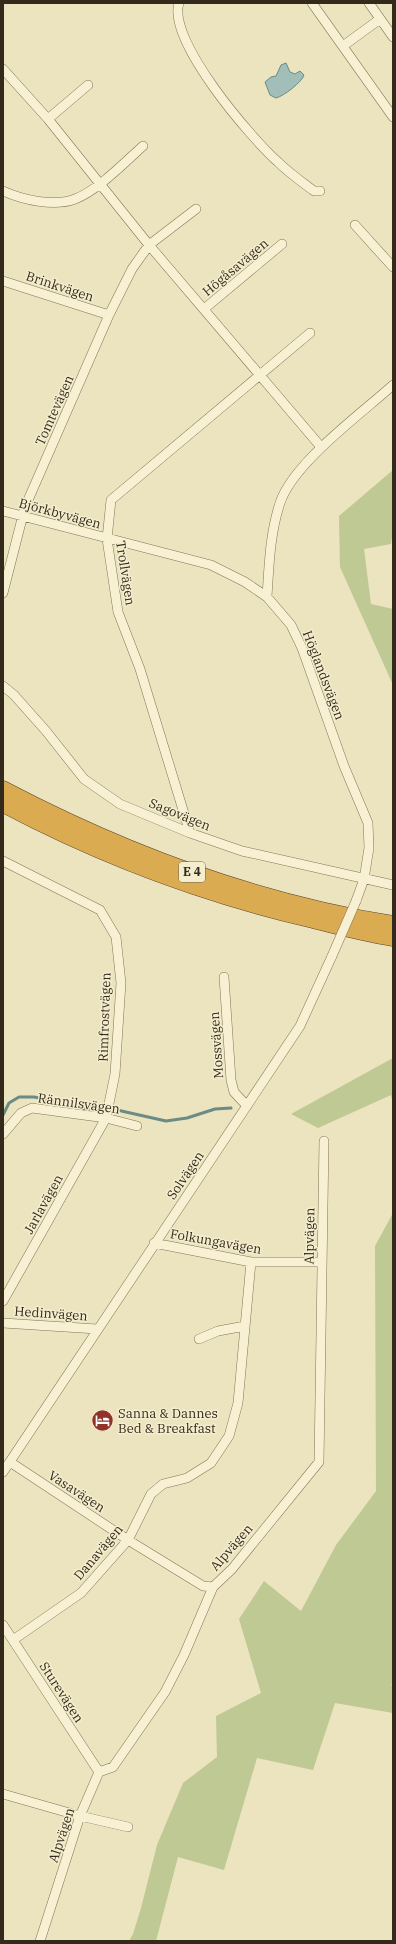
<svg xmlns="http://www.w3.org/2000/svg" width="396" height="1944" font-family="'IBM Plex Serif',serif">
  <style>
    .green { fill: #bec994 }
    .water { fill: #a2beb9; stroke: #6a8b86 }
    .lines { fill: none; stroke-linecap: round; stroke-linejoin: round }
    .stream { stroke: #6a8b86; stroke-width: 3 }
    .minor-casing { stroke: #847458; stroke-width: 10 }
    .motorway-casing { stroke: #52412d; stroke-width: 17 }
    .minor { stroke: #f7f0d2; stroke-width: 9 }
    .motorway { stroke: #daab51; stroke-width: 16 }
    .minor-bridge-casing { stroke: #847458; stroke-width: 10; stroke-linecap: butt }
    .minor-bridge { stroke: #f7f0d2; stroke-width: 9 }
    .labels { text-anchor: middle; stroke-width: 3; stroke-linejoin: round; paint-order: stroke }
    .shield { fill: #f4edce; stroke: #6e6451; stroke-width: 1 }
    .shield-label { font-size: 12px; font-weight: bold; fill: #342a1c }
    .street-label { font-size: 13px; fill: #342a1c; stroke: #f4edce }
    .poi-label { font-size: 13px; fill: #342a1c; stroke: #f4edce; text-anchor: start }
  </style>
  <rect width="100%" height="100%" fill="#ece3bf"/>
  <path class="green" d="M 393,470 L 393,530 L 391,544 L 364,549 L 371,604 L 393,609 L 393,685 L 340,567 L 339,516 Z
    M 393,1058 L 393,1104 L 391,1095 L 318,1128 L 291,1114 Z
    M 393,1213 L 393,1682 L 391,1685 L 393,1686 L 393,1713 L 335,1703 L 313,1770 L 257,1758 L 224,1870 L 178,1857 L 156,1941 L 129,1941 L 133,1934 L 141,1908 L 157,1845 L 183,1783 L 217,1757 L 216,1716 L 261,1693 L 239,1619 L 264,1581 L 301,1611 L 336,1545 L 376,1491 L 375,1246 Z"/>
  <path class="water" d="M 286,63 L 290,72 L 295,74 L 300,71 L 304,75 C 302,82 284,96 276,98 L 270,95 L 265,82 L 271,77 L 276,76 L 281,65 Z"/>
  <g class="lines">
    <path class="stream" d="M 117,1110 L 166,1121 L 187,1118 L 215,1109 L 231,1108
      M 3,1115 L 9,1103 L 19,1097 L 34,1097 L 50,1100 L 66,1107 L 82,1109 L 99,1108"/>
    <defs>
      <path id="minor" d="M 179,3 C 167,40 250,137 278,162 C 289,173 302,182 314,191 L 320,191
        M 312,3 L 393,117
        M 369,3 L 393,37
        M 343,46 L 380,19
        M 3,69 L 48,119 L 149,245 L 321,447
        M 48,119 L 88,85
        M 3,191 C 23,200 54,207 75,199 C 97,191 125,162 143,146
        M 355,225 L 393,267
        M 3,281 L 109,315
        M 204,309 L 282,244
        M 3,511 L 211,565 L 245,582 L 267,597 L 291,625 L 302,648 L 344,766 L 368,823 L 369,848 L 364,879 L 356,901
        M 3,593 L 25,507 L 109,315 L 132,269 L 149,245 L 196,209
        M 267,597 C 269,565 270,533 280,503 C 293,463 361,414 393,385
        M 3,686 L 14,695 L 46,731 L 84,779 L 120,804 L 190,833 L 242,851 L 393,885
        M 190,833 L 140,669 L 118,612 L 107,539 L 111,500 L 310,333
        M 3,861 L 100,910 L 116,937 L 121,983 L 115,1074 L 106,1118 L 3,1301
        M 224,977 L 231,1080 L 234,1092 L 247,1106
        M 3,1134 L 21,1113 L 32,1108 L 106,1118 L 137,1126
        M 154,1243 L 251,1262 L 321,1262
        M 3,1323 L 97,1329
        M 199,1339 L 218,1331 L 245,1326
        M 10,1462 L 128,1540 L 203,1586 L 213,1587
        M 3,1472 L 300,1026 L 332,956
        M 3,1625 L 99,1772
        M 13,1640 L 81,1593 L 128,1540 L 151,1494 L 163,1484 L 187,1478 L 211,1463 L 229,1436 L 238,1403 L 251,1262
        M 3,1794 L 80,1816 L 128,1827
        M 40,1941 L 80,1816 L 99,1772 L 113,1767 L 165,1692 L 184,1655 L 213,1587 L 232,1569 L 319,1462 L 324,1141"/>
      <path id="motorway" d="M 3,789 C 125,853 256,902 393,924
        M 3,804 C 101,856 205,895 313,920 C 340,927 366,934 393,938"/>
    </defs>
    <use href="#minor" class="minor-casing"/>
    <use href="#motorway" class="motorway-casing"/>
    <use href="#minor" class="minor"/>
    <use href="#motorway" class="motorway"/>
    <defs>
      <path id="minor-bridge" d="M 332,956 L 356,901"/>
    </defs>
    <use href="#minor-bridge" class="minor-bridge-casing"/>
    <use href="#minor-bridge" class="minor-bridge"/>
  </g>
  <defs>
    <symbol id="hotel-disc" viewBox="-11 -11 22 22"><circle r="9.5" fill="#91332a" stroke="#f4edce"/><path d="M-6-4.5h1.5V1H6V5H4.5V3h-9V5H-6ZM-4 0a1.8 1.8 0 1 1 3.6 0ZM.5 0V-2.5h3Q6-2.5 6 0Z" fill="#fff"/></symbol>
  </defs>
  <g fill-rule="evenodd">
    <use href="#hotel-disc" x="90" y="1408" width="25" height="25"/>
  </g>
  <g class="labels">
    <rect class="shield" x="179" y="862" width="26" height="20" rx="3"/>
    <g class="shield-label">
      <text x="192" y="876">E 4</text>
    </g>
    <g class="street-label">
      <text transform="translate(235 267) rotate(-40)" y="5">Högåsavägen</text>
      <text transform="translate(60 286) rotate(18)" y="5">Brinkvägen</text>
      <text transform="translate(54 410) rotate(-66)" y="5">Tomtevägen</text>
      <text transform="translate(60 513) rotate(15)" y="5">Björkbyvägen</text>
      <text transform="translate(126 573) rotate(81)" y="5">Trollvägen</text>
      <text transform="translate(324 675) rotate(69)" y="5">Höglandsvägen</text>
      <text transform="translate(180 814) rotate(22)" y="5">Sagovägen</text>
      <text transform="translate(104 1017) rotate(-88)" y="5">Rimfrostvägen</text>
      <text transform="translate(216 1045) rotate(-94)" y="5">Mossvägen</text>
      <text transform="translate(79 1103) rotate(8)" y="5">Rännilsvägen</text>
      <text transform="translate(185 1175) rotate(-56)" y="5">Solvägen</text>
      <text transform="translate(43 1204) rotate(-61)" y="5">Jarlavägen</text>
      <text transform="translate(309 1236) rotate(-89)" y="5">Alpvägen</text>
      <text transform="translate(216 1241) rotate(10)" y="5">Folkungavägen</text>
      <text transform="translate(51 1313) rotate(4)" y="5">Hedinvägen</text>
      <text transform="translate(77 1491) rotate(33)" y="5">Vasavägen</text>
      <text transform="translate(231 1547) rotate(-49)" y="5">Alpvägen</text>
      <text transform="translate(98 1552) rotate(-50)" y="5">Danavägen</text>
      <text transform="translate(62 1692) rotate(57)" y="5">Sturevägen</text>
      <text transform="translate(61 1835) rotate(-72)" y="5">Alpvägen</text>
    </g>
    <g class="poi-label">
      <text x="118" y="1418">Sanna &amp; Dannes<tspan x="118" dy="15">Bed &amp; Breakfast</tspan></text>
    </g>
  </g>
  <rect width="396" height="1944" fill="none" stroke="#342a1c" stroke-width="8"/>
</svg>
